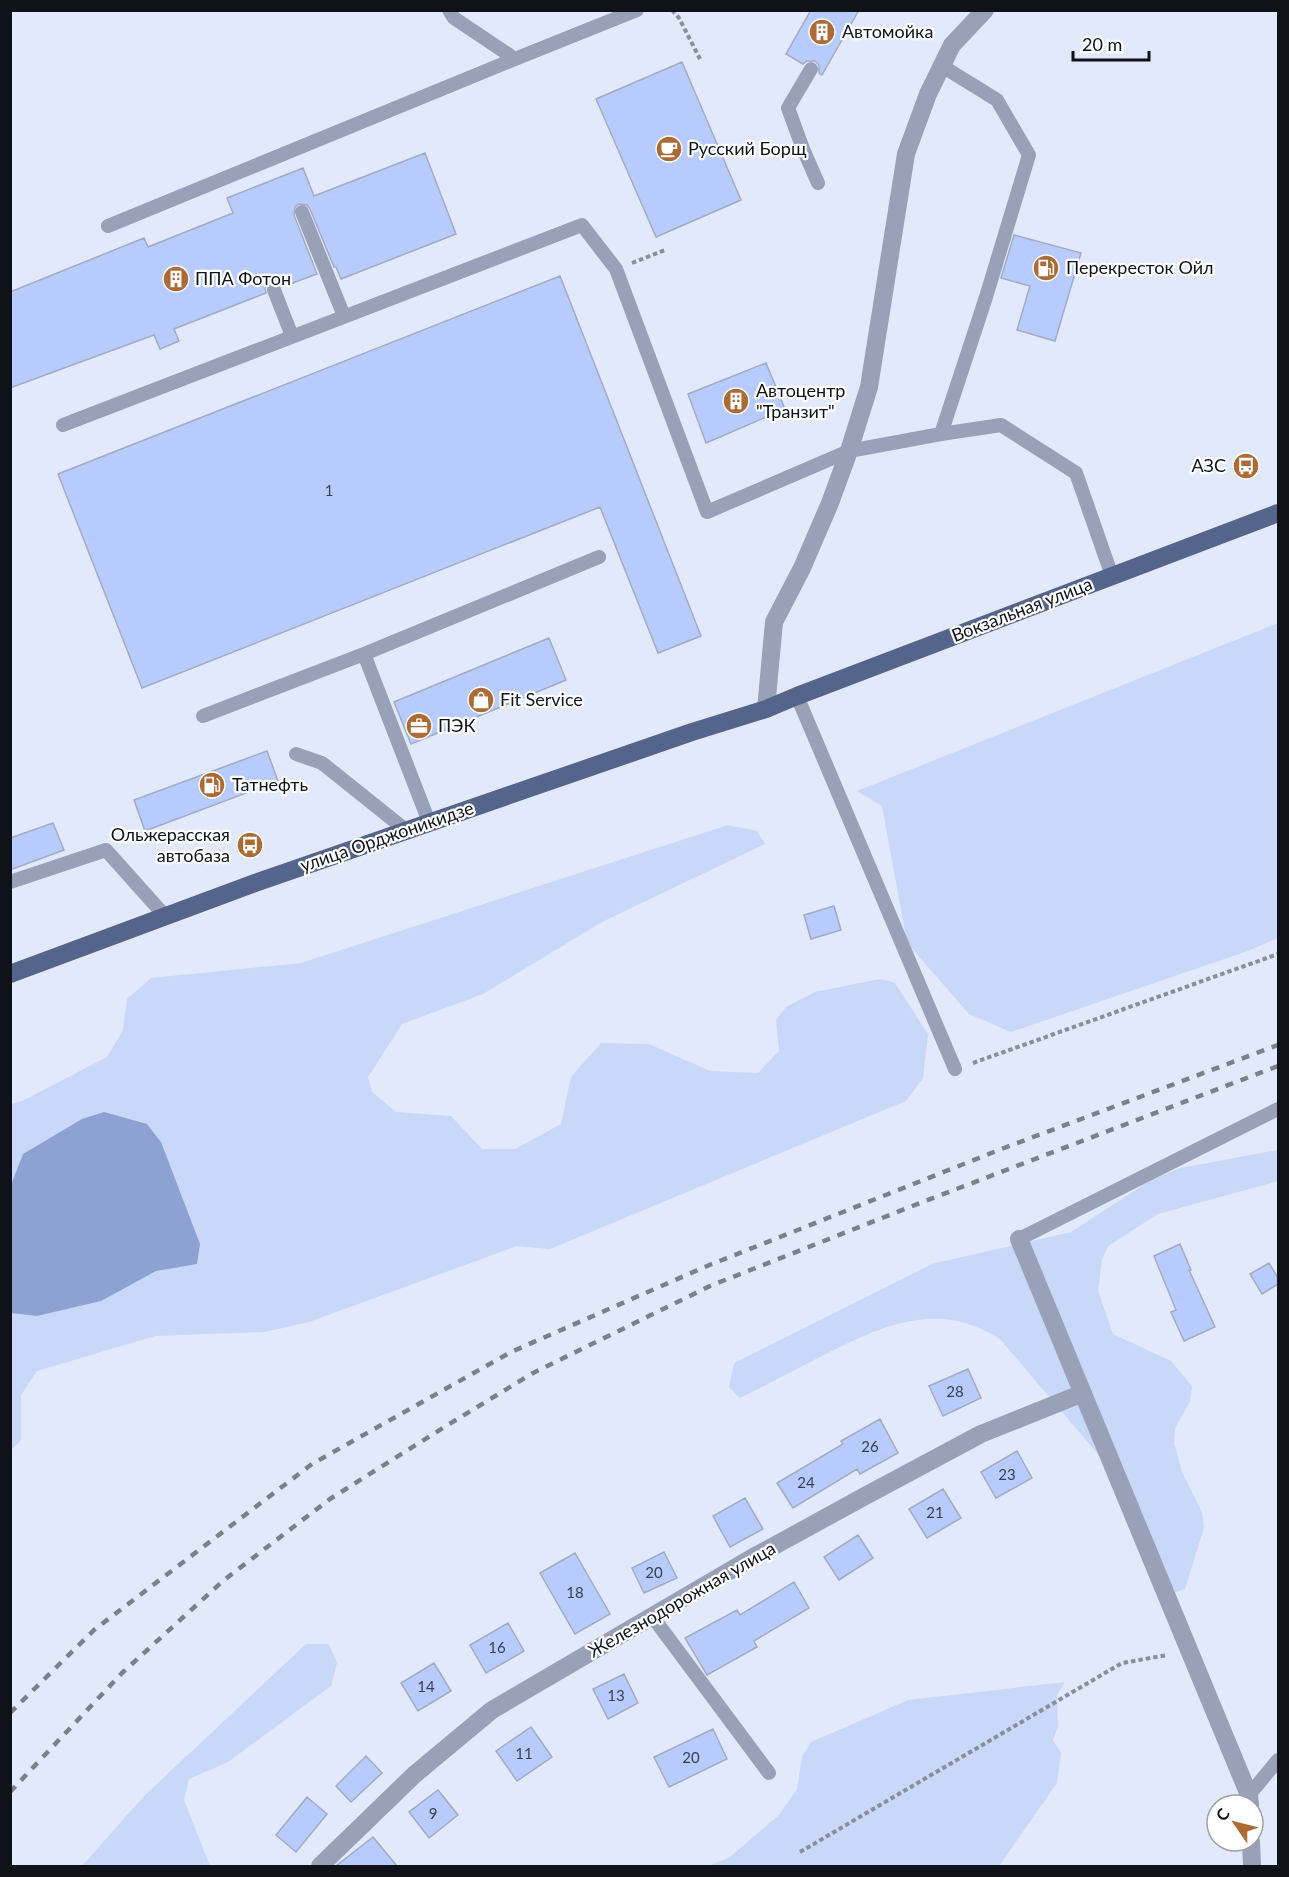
<svg xmlns="http://www.w3.org/2000/svg" width="1289" height="1877" font-family="Lato,sans-serif">
  <style>
    .green { fill: #c9d7f9 }
    .water { fill: #8ea1d3 }
    .building { fill: #b7cbff; stroke: #a2abc0; stroke-width: 1.5 }
    .lines { fill: none; stroke-linecap: round; stroke-linejoin: round }
    .path { stroke: #898e9c; stroke-width: 4; stroke-dasharray: 4.5 3; stroke-linecap: butt }
    .service { stroke: #98a1b7; stroke-width: 14 }
    .minor { stroke: #98a1b7; stroke-width: 18 }
    .tertiary { stroke: #98a1b7; stroke-width: 18 }
    .primary { stroke: #55648b; stroke-width: 18 }
    .rail { stroke: #7b808d; stroke-width: 4.5; stroke-dasharray: 8 8; stroke-linecap: butt }
    .labels { text-anchor: middle; stroke-width: 4.5; stroke-linejoin: round; paint-order: stroke }
    .number-label { font-size: 15px; fill: #394052 }
    .poi-label { font-size: 18px; fill: #0f1219; stroke: #fff; text-anchor: start }
    .street-label { font-size: 18px; fill: #0f1219; stroke: #fff }
  </style>
  <rect width="100%" height="100%" fill="#e2e9fc"/>
  <path class="green" d="M 1278,623 L 1278,938 L 1248,951 L 1011,1032 L 969,1014 L 907,943 L 882,806 L 857,791 Z
    M 728,825 L 757,831 L 765,844 L 602,922 L 483,994 L 402,1024 L 368,1077 L 372,1092 L 396,1112 L 451,1116 L 482,1149 L 515,1149 L 561,1124 L 571,1077 L 601,1043 L 649,1044 L 710,1071 L 758,1073 L 779,1051 L 776,1020 L 786,1007 L 815,992 L 880,979 L 895,983 L 928,1034 L 923,1078 L 906,1101 L 550,1249 L 517,1246 L 309,1322 L 265,1332 L 155,1336 L 37,1371 L 21,1395 L 21,1440 L 11,1450 L 10,1104 L 22,1101 L 107,1057 L 123,1030 L 127,999 L 151,978 L 301,963 Z
    M 1278,1150 L 1278,1181 L 1158,1214 L 1108,1246 L 1102,1260 L 1098,1291 L 1113,1334 L 1171,1361 L 1192,1386 L 1190,1402 L 1175,1428 L 1174,1443 L 1182,1472 L 1202,1512 L 1204,1528 L 1185,1589 L 1170,1594 L 1123,1474 L 1097,1453 L 1000,1339 C 984,1329 963,1320 944,1319 C 897,1316 854,1340 814,1360 C 789,1373 764,1386 740,1398 L 729,1387 L 734,1363 L 932,1264 L 1071,1232 L 1151,1180 L 1181,1168 Z
    M 306,1644 L 329,1644 L 337,1663 L 331,1686 L 228,1762 L 189,1779 L 184,1800 L 210,1866 L 82,1866 L 145,1795 Z
    M 1065,1682 L 1057,1695 L 1058,1726 L 1053,1740 L 1061,1753 L 1057,1783 L 999,1866 L 709,1866 L 730,1857 L 779,1815 L 797,1789 L 802,1757 L 811,1742 L 908,1700 Z"/>
  <path class="water" d="M 104,1112 L 147,1124 L 161,1142 L 200,1244 L 197,1264 L 156,1271 L 101,1301 L 37,1316 L 11,1313 L 11,1185 L 23,1154 L 82,1119 Z"/>
  <path class="building" d="M 811,10 L 859,10 L 822,75 L 819,73 L 819,65 L 815,61 L 807,61 L 803,64 L 786,54 Z
    M 682,62 L 741,200 L 656,237 L 596,99 Z
    M 425,153 L 456,234 L 341,279 L 336,267 L 334,267 L 310,209 L 307,205 L 299,204 L 295,207 L 294,215 L 317,274 L 282,287 L 276,281 L 270,282 L 265,288 L 266,293 L 174,329 L 179,341 L 160,349 L 154,335 L 10,388 L 10,292 L 144,238 L 148,247 L 233,213 L 227,198 L 303,168 L 314,196 Z
    M 1014,235 L 1081,253 L 1055,341 L 1017,330 L 1030,286 L 1001,278 Z
    M 560,276 L 701,636 L 658,653 L 600,507 L 142,688 L 58,474 Z
    M 766,363 L 785,409 L 706,443 L 688,394 Z
    M 549,638 L 566,680 L 411,744 L 394,702 Z
    M 267,751 L 278,781 L 145,831 L 134,800 Z
    M 53,823 L 64,850 L 10,870 L 10,838 Z
    M 834,906 L 841,930 L 811,939 L 804,915 Z
    M 1180,1244 L 1191,1270 L 1189,1270 L 1215,1327 L 1184,1341 L 1171,1312 L 1176,1310 L 1154,1256 Z
    M 1269,1263 L 1278,1278 L 1278,1284 L 1262,1294 L 1250,1274 Z
    M 968,1369 L 981,1398 L 943,1416 L 929,1386 Z
    M 880,1419 L 898,1453 L 860,1474 L 857,1469 L 793,1508 L 777,1483 L 843,1444 L 841,1441 Z
    M 1017,1451 L 1032,1478 L 996,1498 L 981,1472 Z
    M 943,1489 L 961,1518 L 927,1538 L 909,1509 Z
    M 745,1498 L 763,1529 L 730,1547 L 713,1516 Z
    M 858,1535 L 873,1558 L 839,1580 L 824,1557 Z
    M 664,1552 L 677,1578 L 644,1593 L 632,1568 Z
    M 575,1553 L 610,1614 L 575,1634 L 540,1573 Z
    M 794,1582 L 809,1608 L 754,1641 L 757,1647 L 707,1675 L 685,1638 L 737,1610 L 740,1615 Z
    M 508,1623 L 524,1651 L 486,1673 L 470,1645 Z
    M 434,1663 L 451,1691 L 418,1711 L 401,1683 Z
    M 624,1674 L 638,1703 L 608,1719 L 593,1689 Z
    M 531,1727 L 552,1757 L 517,1781 L 496,1751 Z
    M 713,1729 L 727,1759 L 669,1787 L 654,1757 Z
    M 366,1756 L 382,1773 L 351,1802 L 336,1786 Z
    M 438,1790 L 458,1815 L 429,1838 L 409,1812 Z
    M 307,1797 L 327,1814 L 296,1852 L 276,1835 Z
    M 373,1837 L 397,1866 L 336,1866 Z"/>
  <g class="lines">
    <path class="path" d="M 672,10 L 679,18 L 700,59
      M 632,263 L 665,250
      M 973,1063 L 1278,954
      M 800,1852 L 1122,1663 L 1168,1655"/>
    <path class="service" d="M 449,10 L 454,18 L 515,59
      M 811,69 L 788,108 L 803,149 L 818,183
      M 302,212 L 344,316
      M 108,226 L 515,59 L 637,10
      M 274,290 L 292,336
      M 63,425 L 582,225 L 616,269 L 707,512 L 849,451 L 941,434 L 1001,425 L 1076,473 L 1112,576
      M 941,434 L 986,297 L 1029,155 L 997,100 L 942,66
      M 364,654 L 429,822
      M 797,696 L 955,1069
      M 203,716 L 364,654 L 599,557
      M 296,754 L 322,763 L 407,831
      M 10,882 L 106,850 L 165,916
      M 1019,1239 L 1278,1109
      M 652,1616 L 769,1773
      M 1249,1795 L 1278,1760"/>
    <path class="minor" d="M 1019,1239 L 1249,1795 L 1250,1805
      M 1251,1841 L 1252,1866
      M 320,1866 L 414,1775 L 492,1710 L 750,1559 L 867,1495 L 981,1434 L 1083,1393"/>
    <path class="tertiary" d="M 766,709 L 774,622 L 802,568 L 830,503 L 849,451 L 869,387 L 906,154 L 928,94 L 952,45 L 985,10"/>
    <path class="primary" d="M 10,974 L 255,883 L 692,732 L 766,709 L 797,696 L 1278,513"/>
    <path class="rail" d="M 10,1713 L 94,1630 L 312,1464 L 511,1352 L 707,1266 L 1004,1148 L 1278,1045
      M 10,1792 L 122,1673 L 224,1580 L 330,1499 L 446,1426 L 533,1373 L 710,1286 L 920,1203 L 1278,1066"/>
  </g>
  <defs>
    <symbol id="building-disc" viewBox="-11 -11 22 22"><circle r="9.5" fill="#ac6b35" stroke="#fff"/><path d="M-4-6H4V6H1V3H-1V6H-4ZM-2.5-4.3h1.7v1.8h-1.7ZM.8-4.3h1.7v1.8H.8ZM-2.5-1h1.7V.8h-1.7ZM.8-1h1.7V.8H.8Z" fill="#fff"/></symbol>
    <symbol id="cafe-disc" viewBox="-11 -11 22 22"><circle r="9.5" fill="#ac6b35" stroke="#fff"/><path d="M-5.5-4.5H6V0H3Q3 3.5 0 3.5H-2.5Q-5.5 3.5-5.5 0ZM3-3.2v2h1.7v-2ZM-6 4.5H4V6H-6Z" fill="#fff"/></symbol>
    <symbol id="fuel-disc" viewBox="-11 -11 22 22"><circle r="9.5" fill="#ac6b35" stroke="#fff"/><path d="M-5.5-6h7V0h2V4h1.3V-2.5L3-4.5l.8-.8L6-3V5H2.5V1h-1V6h-7ZM-4.2-4.7v3.2H.2V-4.7Z" fill="#fff"/></symbol>
    <symbol id="bus-disc" viewBox="-11 -11 22 22"><circle r="9.5" fill="#ac6b35" stroke="#fff"/><path d="M-5-6H5V4H4V6H2V4H-2V6H-4V4H-5ZM-3.5-4V0h7V-4ZM-3.5 1.2v1.5H-2V1.2ZM2 1.2v1.5H3.5V1.2Z" fill="#fff"/></symbol>
    <symbol id="shop-disc" viewBox="-11 -11 22 22"><circle r="9.5" fill="#ac6b35" stroke="#fff"/><path d="M-5-2.5h2.3a2.7 3.5 0 0 1 5.4 0H5L5.5 6h-11ZM-1.5-2.5h3a1.5 2.3 0 0 0-3 0Z" fill="#fff"/></symbol>
    <symbol id="office-disc" viewBox="-11 -11 22 22"><circle r="9.5" fill="#ac6b35" stroke="#fff"/><path d="M-6-3h4V-5.5h4V-3h4V5H-6ZM-1-4.5V-3h2v-1.5ZM-6 0V1H6V0Z" fill="#fff"/></symbol>
  </defs>
  <g fill-rule="evenodd">
    <use href="#building-disc" x="807" y="17" width="30" height="30"/>
    <use href="#cafe-disc" x="654" y="134" width="30" height="30"/>
    <use href="#fuel-disc" x="1031" y="253" width="30" height="30"/>
    <use href="#building-disc" x="161" y="264" width="30" height="30"/>
    <use href="#building-disc" x="721" y="386" width="30" height="30"/>
    <use href="#bus-disc" x="1231" y="451" width="30" height="30"/>
    <use href="#shop-disc" x="466" y="685" width="30" height="30"/>
    <use href="#office-disc" x="404" y="711" width="30" height="30"/>
    <use href="#fuel-disc" x="197" y="770" width="30" height="30"/>
    <use href="#bus-disc" x="235" y="830" width="30" height="30"/>
  </g>
  <g class="labels">
    <g class="number-label">
      <text x="329" y="496">1</text>
      <text x="955" y="1397">28</text>
      <text x="870" y="1452">26</text>
      <text x="1007" y="1480">23</text>
      <text x="806" y="1488">24</text>
      <text x="935" y="1518">21</text>
      <text x="654" y="1578">20</text>
      <text x="575" y="1598">18</text>
      <text x="497" y="1653">16</text>
      <text x="426" y="1692">14</text>
      <text x="616" y="1701">13</text>
      <text x="524" y="1759">11</text>
      <text x="691" y="1763">20</text>
      <text x="433" y="1819">9</text>
    </g>
    <g class="poi-label">
      <text x="842" y="38">Автомойка</text>
      <text x="688" y="155">Русский Борщ</text>
      <text x="1066" y="274">Перекресток Ойл</text>
      <text x="195" y="285">ППА Фотон</text>
      <text x="756" y="397">Автоцентр<tspan x="756" dy="21">"Транзит"</tspan></text>
      <text x="1226" y="472" text-anchor="end">АЗС</text>
      <text x="500" y="706">Fit Service</text>
      <text x="438" y="732">ПЭК</text>
      <text x="232" y="791">Татнефть</text>
      <text x="230" y="841" text-anchor="end">Ольжерасская<tspan x="230" dy="21">автобаза</tspan></text>
    </g>
    <g class="street-label">
      <text transform="translate(1022 610) rotate(-21)" y="6">Вокзальная улица</text>
      <text transform="translate(387 837) rotate(-19)" y="6">улица Орджоникидзе</text>
      <text transform="translate(682 1600) rotate(-30)" y="6">Железнодорожная улица</text>
    </g>
  </g>
  <rect width="1289" height="1877" fill="none" stroke="#0f1219" stroke-width="24"/>
  <g transform="translate(1235 1823) rotate(305)"><circle r="28" fill="#ffffff" stroke="#9fa0a3" stroke-width="1.5"/>
  <path d="M0-4.5L10 22L0 15L-10 22Z" fill="#ac6b35"/>
  <text y="-9" font-size="16" font-weight="bold" text-anchor="middle" fill="#0f1219">С</text>
  </g>
  <path d="M1073 51v9h76v-9" fill="none" stroke="#0f1219" stroke-width="3"/>
  <text x="1082" y="51" font-size="18" fill="#0f1219" stroke="#ffffff" stroke-width="4.5" paint-order="stroke">20 m</text>
</svg>
